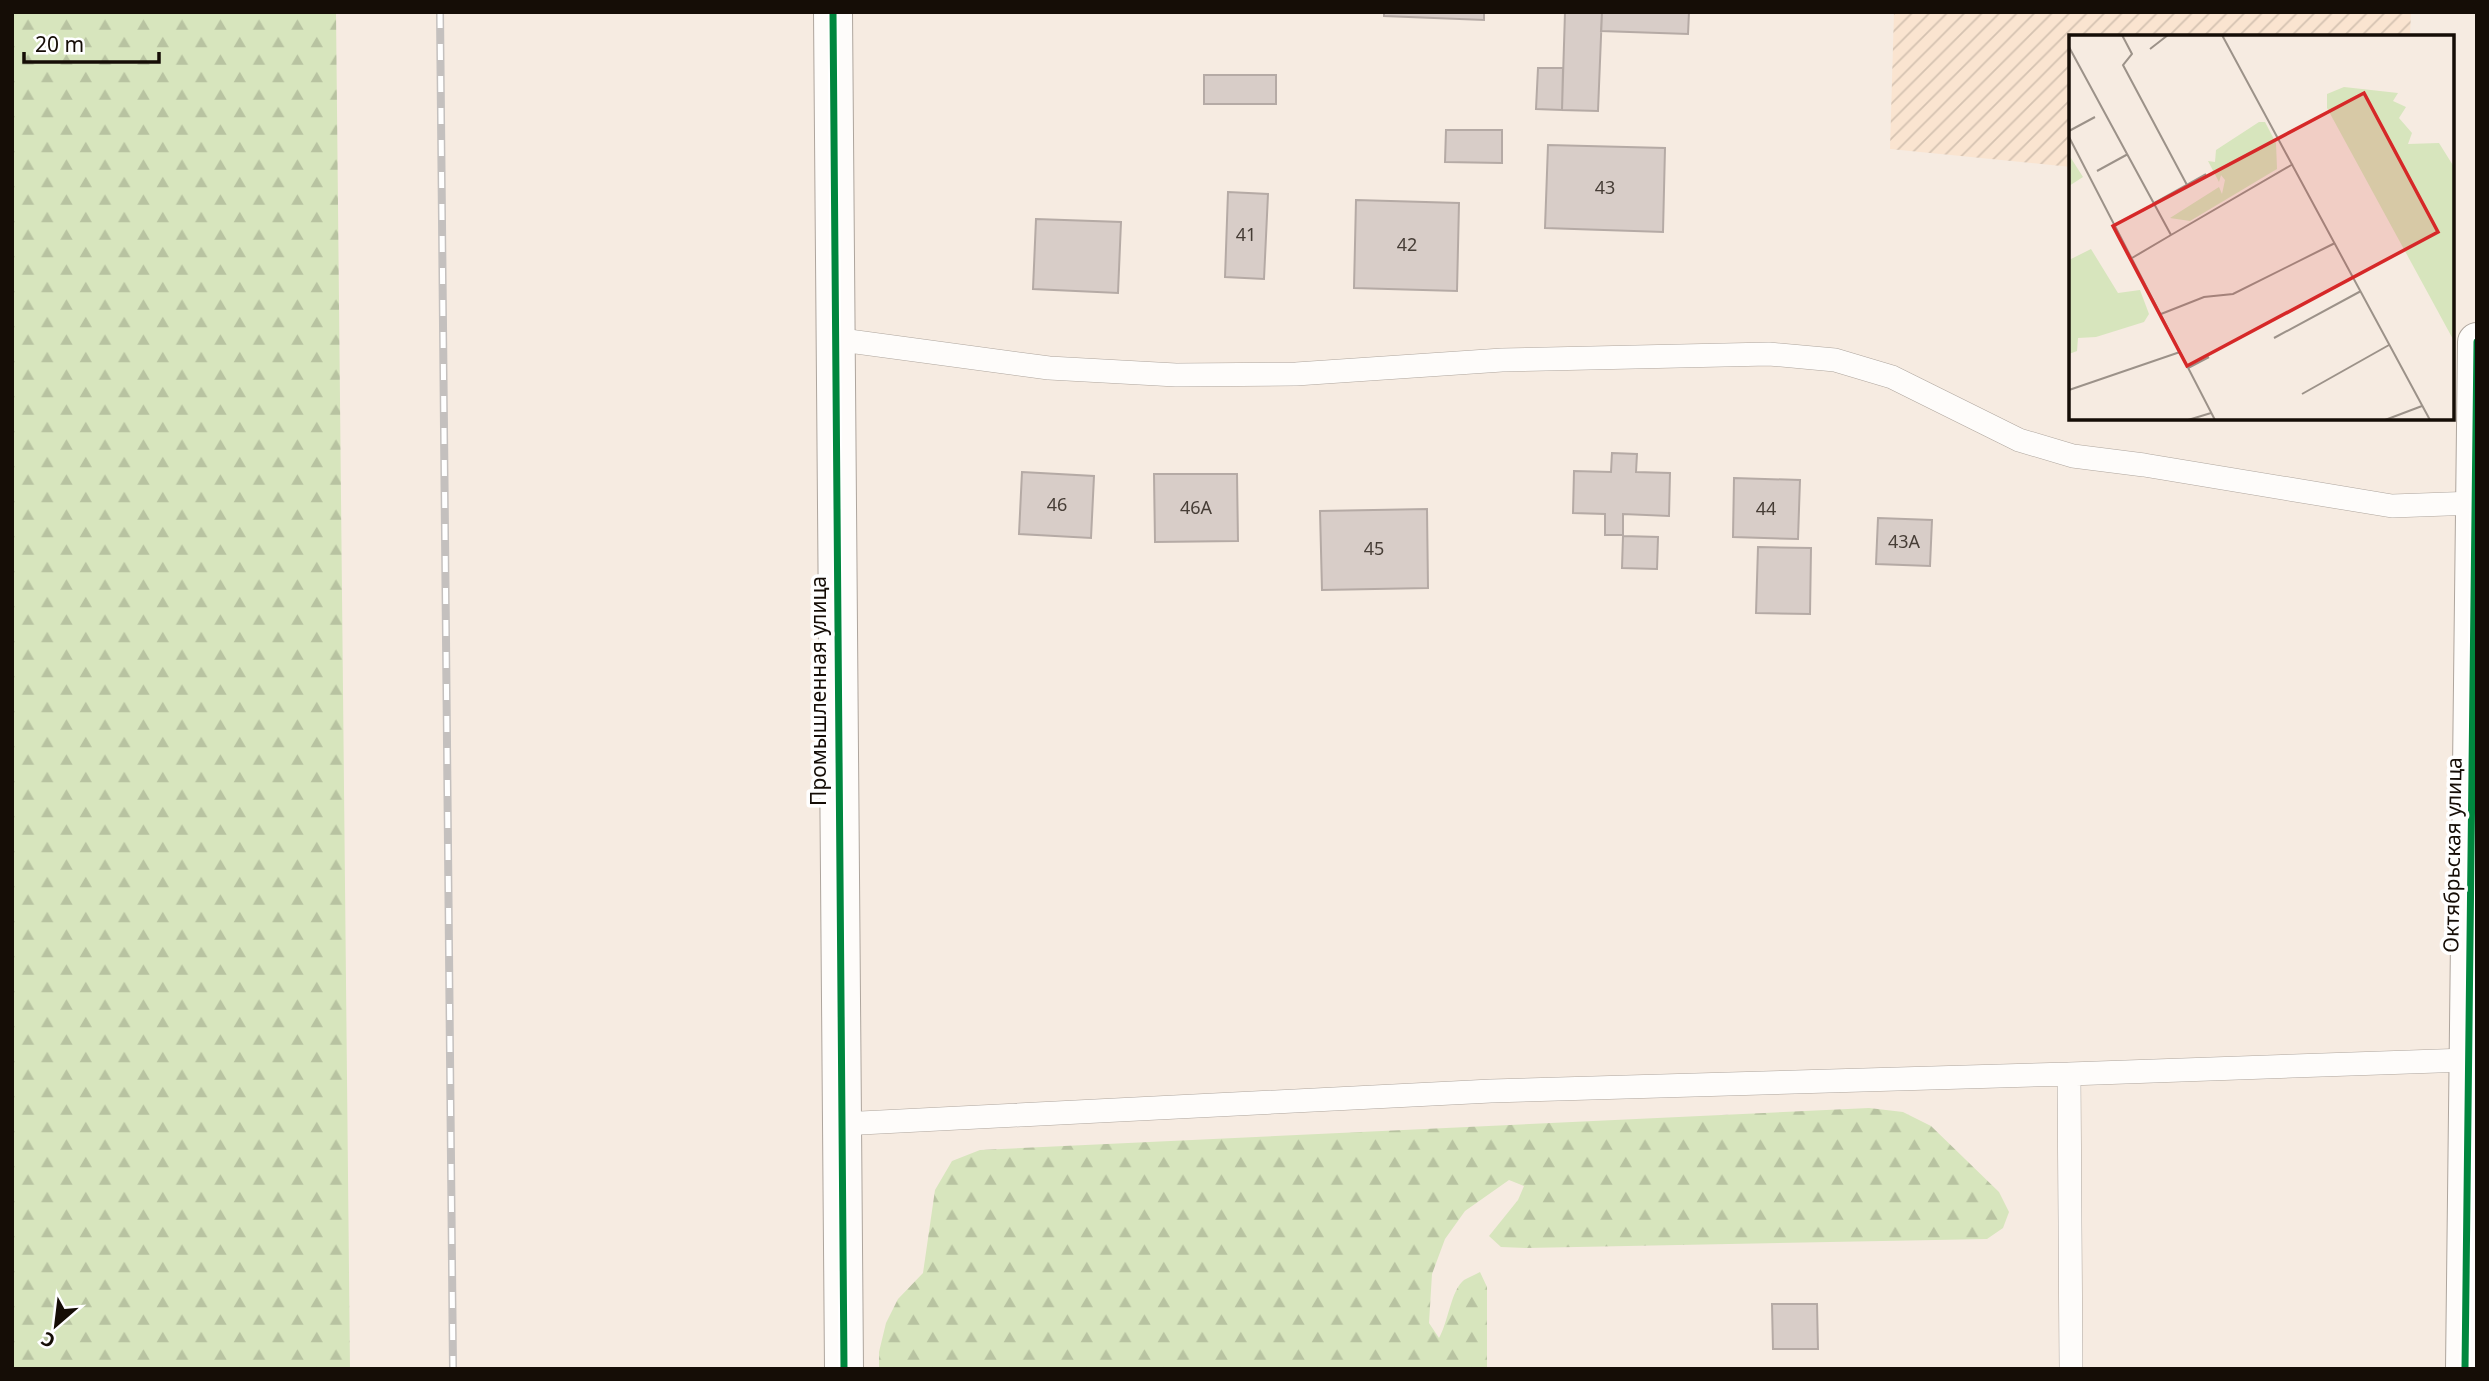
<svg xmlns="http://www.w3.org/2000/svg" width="2489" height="1381" font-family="'Noto Sans',sans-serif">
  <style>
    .industrial { fill: url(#industrial-furrows) }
    .forest { fill: url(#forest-firs) }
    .building { fill: #d8cdc8; stroke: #b5aaa5; stroke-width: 2 }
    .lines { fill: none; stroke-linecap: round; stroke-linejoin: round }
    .service-casing { stroke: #aea59d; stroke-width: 24 }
    .minor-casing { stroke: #aea59d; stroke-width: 40 }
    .tertiary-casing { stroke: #aea59d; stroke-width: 40 }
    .service { stroke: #fefcfa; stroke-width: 23 }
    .minor { stroke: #fefcfa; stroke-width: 38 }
    .tertiary { stroke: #fefcfa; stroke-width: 38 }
    .rail-casing { stroke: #c4c0be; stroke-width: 8 }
    .rail { stroke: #fff; stroke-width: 5; stroke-dasharray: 16; stroke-linecap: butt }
    .cycleway-casing { stroke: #fff; stroke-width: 11 }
    .cycleway { stroke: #00873e; stroke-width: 7 }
    .labels { text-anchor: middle; stroke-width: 7; stroke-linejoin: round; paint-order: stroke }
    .number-label { font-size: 18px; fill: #463d36 }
    .street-label { font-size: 21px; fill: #150d06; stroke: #fff }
    .inset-road { fill: none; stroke: #9c9289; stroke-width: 2 }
    .view { fill: #d62828; fill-opacity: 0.15; stroke: #d62828; stroke-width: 3.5 }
    .inset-edge { fill: none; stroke: #150d06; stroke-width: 3.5 }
  </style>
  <defs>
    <pattern id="industrial-furrows" width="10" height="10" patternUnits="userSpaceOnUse" patternTransform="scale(1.75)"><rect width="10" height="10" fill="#fae4d0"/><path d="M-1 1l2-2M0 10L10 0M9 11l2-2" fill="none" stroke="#d5c2b1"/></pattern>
    <pattern id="forest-firs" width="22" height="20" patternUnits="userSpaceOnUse" patternTransform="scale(1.75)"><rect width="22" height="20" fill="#d7e5bd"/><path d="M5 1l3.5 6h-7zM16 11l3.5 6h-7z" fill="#b8c3a1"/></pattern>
  </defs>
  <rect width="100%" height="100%" fill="#f6ebe1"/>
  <path class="industrial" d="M 1894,12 L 2411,12 L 2410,37 L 2071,37 L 2071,167 L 1890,149 Z"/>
  <path class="forest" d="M 12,12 L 336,12 L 350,1369 L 12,1369 Z
    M 1869,1108 L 1903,1112 L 1931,1126 L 1999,1192 L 2009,1212 L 2003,1228 L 1987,1239 L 1526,1248 L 1501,1247 L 1489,1236 L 1518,1200 L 1524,1186 L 1509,1180 L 1465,1211 L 1445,1239 L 1432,1274 L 1429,1323 L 1439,1338 C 1448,1323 1451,1290 1464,1280 C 1469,1277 1475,1275 1480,1272 L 1487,1287 L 1487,1369 L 879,1369 L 879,1352 L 886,1323 L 898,1299 L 923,1273 L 935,1190 L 952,1161 L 980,1150 Z"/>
  <path class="building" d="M 1384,12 L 1484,12 L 1484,20 L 1384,16 Z
    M 1565,12 L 1602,12 L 1598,111 L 1562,110 Z
    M 1602,12 L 1689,12 L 1688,34 L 1601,31 Z
    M 1538,68 L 1563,68 L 1562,110 L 1536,109 Z
    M 1204,75 L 1276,75 L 1276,104 L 1204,104 Z
    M 1446,130 L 1502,130 L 1502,163 L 1445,162 Z
    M 1548,145 L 1665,148 L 1663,232 L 1545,228 Z
    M 1228,192 L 1268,194 L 1264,279 L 1225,277 Z
    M 1356,200 L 1459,203 L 1457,291 L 1354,288 Z
    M 1036,219 L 1121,222 L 1118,293 L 1033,289 Z
    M 1612,453 L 1637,454 L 1636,472 L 1670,473 L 1669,516 L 1623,514 L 1623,535 L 1605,535 L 1605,514 L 1573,513 L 1574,471 L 1611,472 Z
    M 1022,472 L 1094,476 L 1091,538 L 1019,534 Z
    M 1154,474 L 1237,474 L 1238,541 L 1155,542 Z
    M 1734,478 L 1800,480 L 1798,539 L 1733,537 Z
    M 1427,509 L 1428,588 L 1322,590 L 1320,511 Z
    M 1878,518 L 1932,520 L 1930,566 L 1876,564 Z
    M 1623,536 L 1658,537 L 1657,569 L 1622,568 Z
    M 1758,547 L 1811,548 L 1810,614 L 1756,613 Z
    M 1772,1304 L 1817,1304 L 1818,1349 L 1773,1349 Z"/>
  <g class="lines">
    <defs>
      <path id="service" d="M 834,339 L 1049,368 L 1176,375 L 1296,374 L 1502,360 L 1769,354 L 1835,360 L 1892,377 L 2019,440 L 2073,456 L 2144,465 L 2392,506 L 2475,503
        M 841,1124 L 1491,1091 L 2069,1074
        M 2071,1369 L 2069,1074 L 2467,1060"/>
      <path id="minor" d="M 2465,1369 L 2477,342"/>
      <path id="tertiary" d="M 833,12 L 844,1369"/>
    </defs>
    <use href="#service" class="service-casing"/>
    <use href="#minor" class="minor-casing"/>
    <use href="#tertiary" class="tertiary-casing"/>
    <use href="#service" class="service"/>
    <use href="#minor" class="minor"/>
    <use href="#tertiary" class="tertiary"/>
    <defs>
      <path id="rail" d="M 440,12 L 453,1369"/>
    </defs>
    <use href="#rail" class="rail-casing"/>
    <use href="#rail" class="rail"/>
    <defs>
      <path id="cycleway" d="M 833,12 L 844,1369
        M 2465,1369 L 2477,342"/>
    </defs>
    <use href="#cycleway" class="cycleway-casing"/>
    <use href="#cycleway" class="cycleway"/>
  </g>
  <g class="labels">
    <g class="number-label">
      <text x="1605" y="194">43</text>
      <text x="1246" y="241">41</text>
      <text x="1407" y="251">42</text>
      <text x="1057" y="511">46</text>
      <text x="1196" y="514">46А</text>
      <text x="1766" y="515">44</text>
      <text x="1904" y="548">43А</text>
      <text x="1374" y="555">45</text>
    </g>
    <g class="street-label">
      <text transform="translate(819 691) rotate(-90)" y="7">Промышленная улица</text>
      <text transform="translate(2453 855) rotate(-89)" y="7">Октябрьская улица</text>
    </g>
  </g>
  <g transform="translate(2069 35)">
    <rect width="385" height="385" fill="#f6ebe1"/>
    <path d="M 275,52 L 329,58 L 324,66 L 337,72 L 330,83 L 343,98 L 339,109 L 370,108 L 385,132 L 385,306 L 258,73 L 258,59 ZM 190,87 L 196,87 L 207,108 L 208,134 L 121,186 L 101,183 L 150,152 L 153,159 L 156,145 L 152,140 L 150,147 L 139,126 L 146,127 L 147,115 ZM 0,120 L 14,142 L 0,151 ZM 22,214 L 49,258 L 71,255 L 80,279 L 75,287 L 27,302 L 9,303 L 8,316 L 0,319 L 0,225 Z" fill="#d7e5bd"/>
    <path class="inset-road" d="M 53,0 L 63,19 L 54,30 L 118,150M 153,0 L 361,385M 0,12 L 102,200 L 63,223M 81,14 L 99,0M 0,96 L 26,82M 0,102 L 146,385M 28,136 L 59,119M 85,168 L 137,139M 102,200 L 224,129M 92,279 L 135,262 L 164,259 L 266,208M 205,303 L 292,256M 119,333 L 140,322M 0,355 L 111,317M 233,359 L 320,310M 119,385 L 142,378M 316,385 L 353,371"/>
    <path class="view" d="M 295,58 L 369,197 L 118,331 L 44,191 Z"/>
    <rect width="385" height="385" class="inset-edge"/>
  </g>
  <rect width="2489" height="1381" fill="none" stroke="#150d06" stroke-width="28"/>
  <g transform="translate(56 1325) rotate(208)" stroke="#ffffff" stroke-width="5" paint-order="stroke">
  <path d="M0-5L12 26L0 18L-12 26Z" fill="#150d06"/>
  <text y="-10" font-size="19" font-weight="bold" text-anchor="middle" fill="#150d06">С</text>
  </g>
  <path d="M24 52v10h135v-10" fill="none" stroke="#150d06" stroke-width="3.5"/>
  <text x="35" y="52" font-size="21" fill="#150d06" stroke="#ffffff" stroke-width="5" paint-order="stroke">20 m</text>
</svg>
